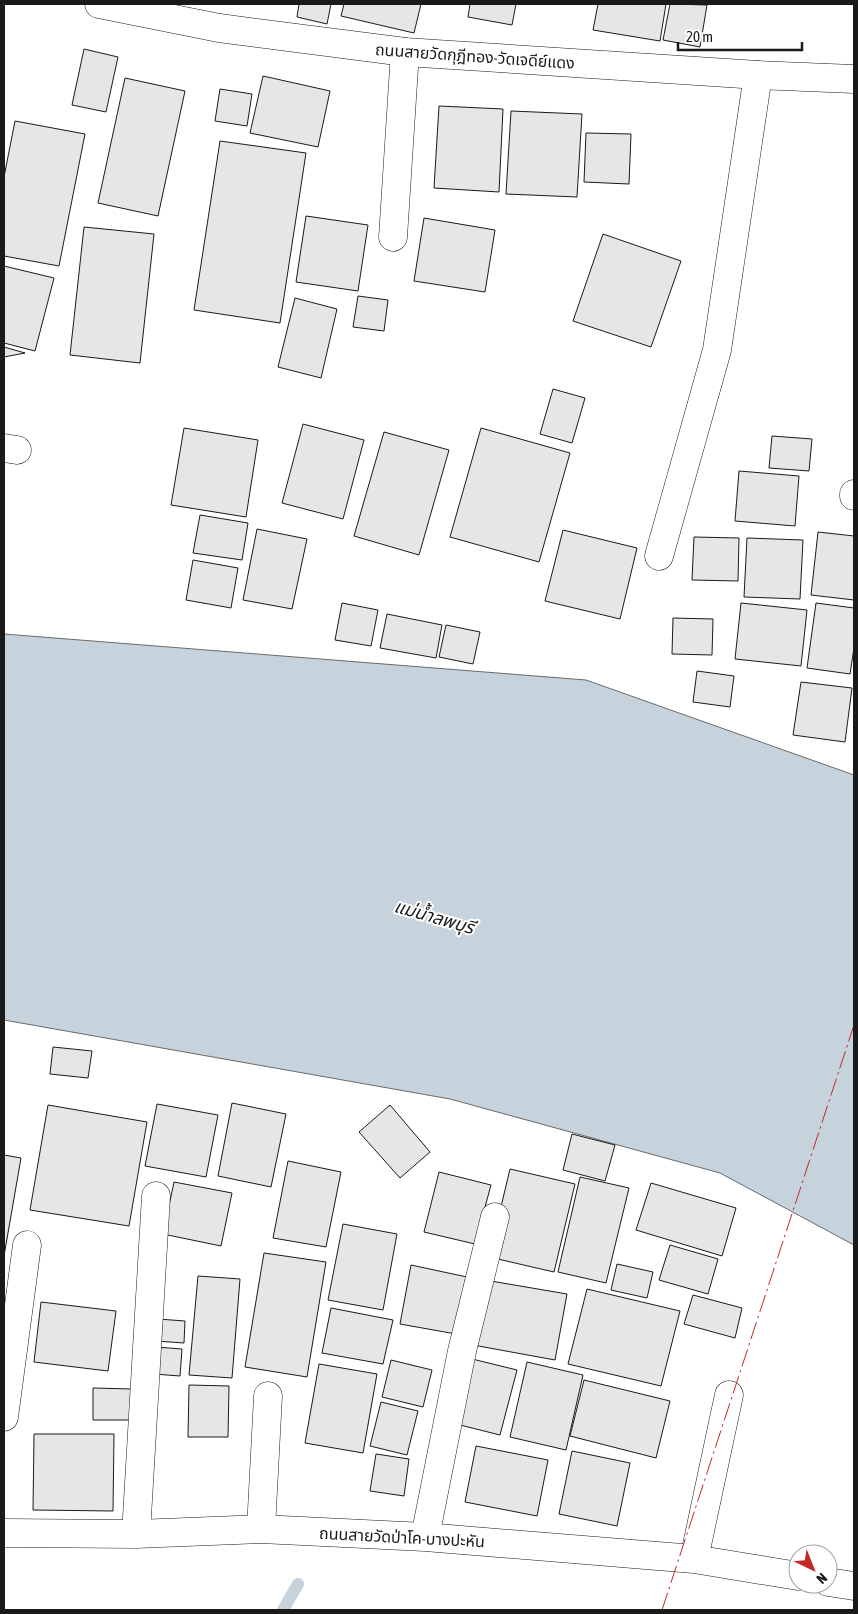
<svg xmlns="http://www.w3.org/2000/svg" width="858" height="1614" font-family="'Asap Condensed','Noto Sans Thai',sans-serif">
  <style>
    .water { fill: #c6d2dc; stroke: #6a6a6a }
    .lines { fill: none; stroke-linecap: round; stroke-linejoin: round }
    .stream { stroke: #c6d2dc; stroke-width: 12 }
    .building { fill: #e6e6e6; stroke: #1a1a1a }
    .minor-casing { stroke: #1a1a1a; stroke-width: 29 }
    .major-casing { stroke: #1a1a1a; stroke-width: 29 }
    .minor { stroke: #fff; stroke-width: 28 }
    .major { stroke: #fff; stroke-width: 28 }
    .power { stroke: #c62828; stroke-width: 1; stroke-dasharray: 18 4 2.5 4; stroke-linecap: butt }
    .labels { text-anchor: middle; stroke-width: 4; stroke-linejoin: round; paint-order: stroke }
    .street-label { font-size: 16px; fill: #1a1a1a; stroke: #fff }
    .water-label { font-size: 18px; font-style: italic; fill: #1a1a1a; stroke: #fff }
  </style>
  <rect width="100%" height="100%" fill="#fff"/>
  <path class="water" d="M 4,634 L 586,680 L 854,775 L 854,1245 L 720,1173 L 450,1099 L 4,1020 Z"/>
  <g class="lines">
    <path class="stream" d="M 283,1610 L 298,1584"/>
  </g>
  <path class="building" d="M 299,4 L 331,4 L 327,24 L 297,17 Z
    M 344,4 L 421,4 L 414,33 L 341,16 Z
    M 470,4 L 516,4 L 512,25 L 468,17 Z
    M 598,4 L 666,4 L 660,41 L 593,30 Z
    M 670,4 L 707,5 L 700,47 L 663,40 Z
    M 84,49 L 118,57 L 106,112 L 72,105 Z
    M 263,76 L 330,91 L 318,147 L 250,133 Z
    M 125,78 L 185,91 L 158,216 L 98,203 Z
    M 220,89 L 252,94 L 247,126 L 215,121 Z
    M 439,106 L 503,109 L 499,192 L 434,188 Z
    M 511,111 L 582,114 L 577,197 L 506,194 Z
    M 15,121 L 85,134 L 59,266 L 4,256 L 4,177 Z
    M 586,133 L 631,134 L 629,184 L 584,182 Z
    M 220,141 L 306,153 L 280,323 L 194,310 Z
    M 306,216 L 368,225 L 358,291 L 296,282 Z
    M 424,218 L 495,230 L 485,292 L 414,281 Z
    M 84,227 L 154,234 L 140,363 L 70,355 Z
    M 603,234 L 681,261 L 651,347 L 573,321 Z
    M 4,266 L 54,278 L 35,351 L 4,343 Z
    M 358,296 L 388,300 L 384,331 L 353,327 Z
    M 295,298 L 337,309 L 321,378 L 278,367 Z
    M 4,347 L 25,353 L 4,357 Z
    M 553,389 L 585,398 L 572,443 L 540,434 Z
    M 303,424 L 364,440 L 343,519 L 282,503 Z
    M 184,428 L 258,440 L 246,517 L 171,505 Z
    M 481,428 L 570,453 L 539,562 L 450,537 Z
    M 384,432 L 449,450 L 419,555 L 354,536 Z
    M 772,436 L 812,439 L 809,471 L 769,468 Z
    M 739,471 L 799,476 L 795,526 L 735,521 Z
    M 200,515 L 248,523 L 242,560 L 193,553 Z
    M 257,529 L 307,539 L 292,609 L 243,600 Z
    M 563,530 L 637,548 L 620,619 L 545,601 Z
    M 818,532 L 854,536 L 854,600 L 811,595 Z
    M 694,537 L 739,538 L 738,581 L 692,580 Z
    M 747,538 L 803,540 L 800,599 L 744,597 Z
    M 193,560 L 238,568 L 231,608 L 186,600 Z
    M 342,603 L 378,610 L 371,646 L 335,640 Z
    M 741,603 L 807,610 L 801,666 L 735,659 Z
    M 816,603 L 854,608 L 854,648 L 850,674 L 807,668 Z
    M 387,614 L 442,625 L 436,658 L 380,648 Z
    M 673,618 L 713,619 L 712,655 L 672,654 Z
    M 446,625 L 480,632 L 473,664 L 439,657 Z
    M 697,671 L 734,676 L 730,707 L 693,702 Z
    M 801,682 L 852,688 L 845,742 L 793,735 Z
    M 53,1047 L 92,1051 L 88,1078 L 50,1074 Z
    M 232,1103 L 286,1114 L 271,1187 L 218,1176 Z
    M 157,1104 L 218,1115 L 206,1177 L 145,1166 Z
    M 48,1105 L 147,1122 L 129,1226 L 30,1210 Z
    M 390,1105 L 430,1152 L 400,1178 L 359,1132 Z
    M 572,1134 L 615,1145 L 605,1181 L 563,1170 Z
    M 4,1155 L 21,1158 L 4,1256 Z
    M 288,1161 L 341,1172 L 326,1247 L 273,1238 Z
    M 510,1169 L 575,1184 L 554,1272 L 489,1257 Z
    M 439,1172 L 491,1185 L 475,1244 L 424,1232 Z
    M 580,1177 L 629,1188 L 606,1283 L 558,1272 Z
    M 174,1182 L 232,1193 L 221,1246 L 163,1234 Z
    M 651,1183 L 736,1208 L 722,1256 L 636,1230 Z
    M 343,1224 L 397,1234 L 383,1310 L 328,1300 Z
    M 670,1245 L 718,1259 L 708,1294 L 659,1280 Z
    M 264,1253 L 326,1262 L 307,1377 L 245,1367 Z
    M 617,1264 L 653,1272 L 647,1298 L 611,1290 Z
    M 411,1265 L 467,1277 L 456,1334 L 400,1324 Z
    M 198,1276 L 240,1279 L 232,1378 L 189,1375 Z
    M 485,1280 L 567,1294 L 555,1360 L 473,1345 Z
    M 587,1289 L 680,1311 L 661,1386 L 568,1364 Z
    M 693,1295 L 742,1308 L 735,1338 L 684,1324 Z
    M 41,1302 L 116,1311 L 108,1371 L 34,1362 Z
    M 331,1308 L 393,1320 L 383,1364 L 322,1353 Z
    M 158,1319 L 185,1321 L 184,1343 L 156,1341 Z
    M 156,1347 L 182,1349 L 180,1376 L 154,1374 Z
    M 464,1357 L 517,1370 L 500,1435 L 448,1422 Z
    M 391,1360 L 432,1370 L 423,1407 L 382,1397 Z
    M 527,1362 L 583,1375 L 566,1450 L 510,1437 Z
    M 319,1364 L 377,1374 L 363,1453 L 305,1443 Z
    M 584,1380 L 670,1401 L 656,1458 L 570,1436 Z
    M 189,1385 L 229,1386 L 228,1437 L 188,1437 Z
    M 93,1388 L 132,1389 L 130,1420 L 93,1420 Z
    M 381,1402 L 418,1411 L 407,1455 L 370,1446 Z
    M 34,1434 L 114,1434 L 113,1511 L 33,1510 Z
    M 476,1446 L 548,1460 L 537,1516 L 465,1502 Z
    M 572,1451 L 630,1463 L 617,1526 L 559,1514 Z
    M 376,1454 L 409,1459 L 404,1496 L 370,1491 Z"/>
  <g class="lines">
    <defs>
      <path id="minor" d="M 393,237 L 405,52
        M 4,448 L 17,450
        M 854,496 L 854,494
        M 659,556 L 717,350 L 758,75
        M 4,1417 L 27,1245
        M 261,1529 L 268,1396
        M 4,1533 L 136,1534 L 261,1529 L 425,1537 L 694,1559 L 798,1576
        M 136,1534 L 156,1196
        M 425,1537 L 462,1351 L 495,1217
        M 694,1559 L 729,1395
        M 828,1582 L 854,1586"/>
      <path id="major" d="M 99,4 L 219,28 L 405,52 L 758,75 L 854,79"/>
    </defs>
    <use href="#minor" class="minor-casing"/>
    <use href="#major" class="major-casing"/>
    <use href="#minor" class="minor"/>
    <use href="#major" class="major"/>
    <path class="power" d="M 662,1610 L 854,1025"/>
  </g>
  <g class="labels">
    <g class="street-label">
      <text transform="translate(475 56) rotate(4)" y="6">ถนนสายวัดกุฎีทอง-วัดเจดีย์แดง</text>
      <text transform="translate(402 1537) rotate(3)" y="6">ถนนสายวัดป่าโค-บางปะหัน</text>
    </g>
    <g class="water-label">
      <text transform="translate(434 917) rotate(16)" y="6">แม่น้ำลพบุรี</text>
    </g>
  </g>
  <rect width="858" height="1614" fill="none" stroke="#1a1a1a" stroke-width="10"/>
  <g transform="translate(813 1569) rotate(137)"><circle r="24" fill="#ffffff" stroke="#a3a3a3"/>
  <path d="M0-4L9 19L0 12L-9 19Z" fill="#c62828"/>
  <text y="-8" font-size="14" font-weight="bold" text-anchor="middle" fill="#1a1a1a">N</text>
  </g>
  <path d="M678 42v8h124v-8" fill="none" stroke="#1a1a1a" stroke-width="2.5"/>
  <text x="686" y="42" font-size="15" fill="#1a1a1a" stroke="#ffffff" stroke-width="4" paint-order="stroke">20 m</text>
</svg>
